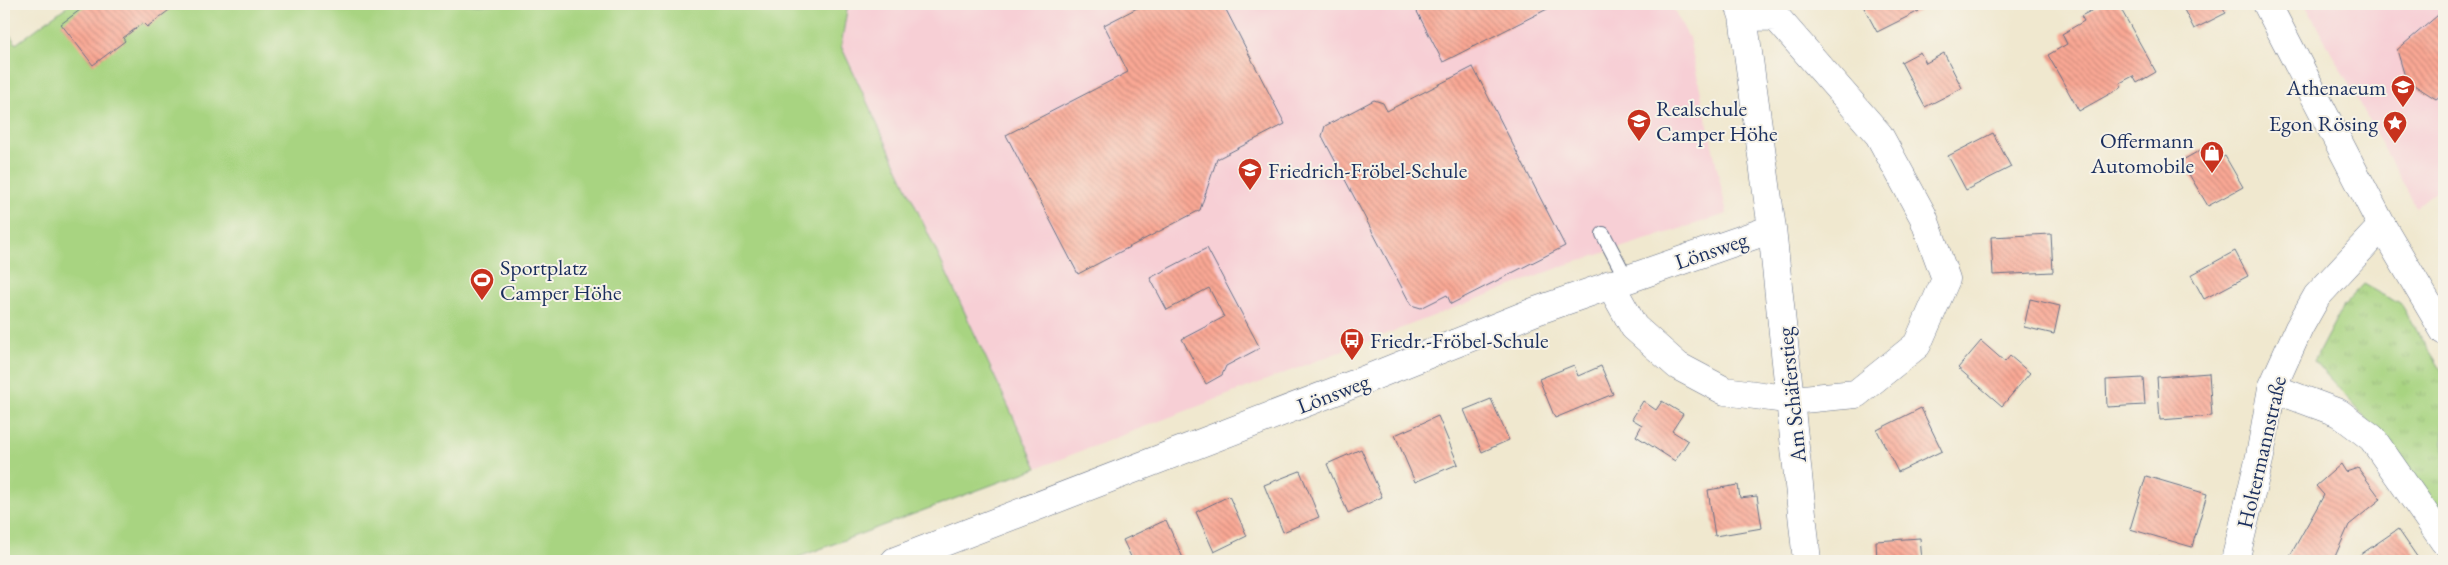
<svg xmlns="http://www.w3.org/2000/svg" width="2448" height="565" font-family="'EB Garamond',serif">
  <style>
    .built { fill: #f7cfd5 }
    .grass { fill: url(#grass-tufts); stroke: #628270 }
    .pitch { fill: #a8d481; stroke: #628270 }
    .building { fill: url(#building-back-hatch) }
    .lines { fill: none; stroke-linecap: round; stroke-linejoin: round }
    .service-casing { stroke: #667086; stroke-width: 16 }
    .minor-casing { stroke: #667086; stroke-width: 29 }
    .secondary-casing { stroke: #667086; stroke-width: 29 }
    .service { stroke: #fff; stroke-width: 14 }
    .minor { stroke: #fff; stroke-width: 28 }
    .secondary { stroke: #fff; stroke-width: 28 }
    .labels { text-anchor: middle; stroke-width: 4; stroke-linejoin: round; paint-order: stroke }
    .poi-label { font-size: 22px; fill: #1b2f5e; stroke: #f7f3e8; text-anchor: start }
    .street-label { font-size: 22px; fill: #1b2f5e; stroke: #f7f3e8 }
  </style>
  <defs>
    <pattern id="grass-tufts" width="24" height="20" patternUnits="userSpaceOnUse" patternTransform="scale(1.25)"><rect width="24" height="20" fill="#a8d481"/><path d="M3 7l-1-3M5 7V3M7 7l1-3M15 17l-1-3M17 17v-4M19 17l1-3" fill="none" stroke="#90b672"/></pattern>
    <pattern id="building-back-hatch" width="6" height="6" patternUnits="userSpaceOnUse" patternTransform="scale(1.25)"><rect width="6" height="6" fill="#faa894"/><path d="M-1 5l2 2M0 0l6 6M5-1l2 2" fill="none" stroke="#ca897c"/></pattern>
  </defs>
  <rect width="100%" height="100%" fill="#f7f3e8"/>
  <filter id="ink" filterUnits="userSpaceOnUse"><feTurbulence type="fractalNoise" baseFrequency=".02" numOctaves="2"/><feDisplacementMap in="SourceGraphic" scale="10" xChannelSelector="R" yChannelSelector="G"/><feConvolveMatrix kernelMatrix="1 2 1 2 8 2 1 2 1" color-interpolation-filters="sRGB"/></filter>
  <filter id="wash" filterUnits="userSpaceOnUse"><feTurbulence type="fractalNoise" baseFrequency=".0096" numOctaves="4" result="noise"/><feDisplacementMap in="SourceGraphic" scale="20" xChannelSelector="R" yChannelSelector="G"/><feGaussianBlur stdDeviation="1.12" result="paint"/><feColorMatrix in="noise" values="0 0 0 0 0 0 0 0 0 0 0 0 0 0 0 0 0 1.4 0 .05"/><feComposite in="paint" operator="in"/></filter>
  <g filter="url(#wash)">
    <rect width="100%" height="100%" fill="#f0e8cf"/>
    <path class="built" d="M 848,4 L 1671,4 L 1689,38 L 1727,214 L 1566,265 L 1037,468 L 841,46 Z
      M 2305,4 L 2444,4 L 2444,184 L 2416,207 Z"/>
    <path class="grass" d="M 2364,284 L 2400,304 L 2444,374 L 2444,522 L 2380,434 L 2314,361 L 2343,306 Z"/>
    <path class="pitch" d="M 70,4 L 848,4 L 841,46 L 1037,468 L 788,561 L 4,561 L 4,26 L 16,44 Z"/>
    <g id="blocks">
      <path class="building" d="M 88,4 L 177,4 L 147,27 L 143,23 L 123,38 L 125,41 L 93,65 L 61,24 Z
        M 1145,4 L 1223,4 L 1285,124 L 1217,159 L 1200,210 L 1078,274 L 1006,135 L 1128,72 L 1104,25 Z
        M 1413,4 L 1557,4 L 1443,62 Z
        M 1862,4 L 1916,4 L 1919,11 L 1877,32 Z
        M 2104,4 L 2118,4 L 2156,72 L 2137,83 L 2133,76 L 2120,83 L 2122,87 L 2079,111 L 2048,55 L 2067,44 L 2062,34 L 2084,21 L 2081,16 Z
        M 2181,4 L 2221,4 L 2226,13 L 2194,29 Z
        M 2444,10 L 2444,93 L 2436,99 L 2406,80 L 2397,50 Z
        M 1920,52 L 1926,63 L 1944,53 L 1962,88 L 1925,107 L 1901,62 Z
        M 1473,67 L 1565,246 L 1451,304 L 1447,295 L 1421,308 L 1411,305 L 1322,136 L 1325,126 L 1374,100 L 1383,103 L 1387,111 Z
        M 1993,133 L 2011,167 L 1966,190 L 1948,156 Z
        M 2213,143 L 2221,158 L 2225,156 L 2243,187 L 2208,206 L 2181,161 Z
        M 2051,234 L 2053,272 L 1993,275 L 1991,237 Z
        M 1207,248 L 1260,348 L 1226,366 L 1222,375 L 1206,384 L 1182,339 L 1224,317 L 1209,288 L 1167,310 L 1150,278 Z
        M 2235,251 L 2248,276 L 2204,299 L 2191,275 Z
        M 2030,299 L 2060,306 L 2054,334 L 2024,327 Z
        M 1981,341 L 2005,362 L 2010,356 L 2030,373 L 2002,406 L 1958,368 Z
        M 1574,365 L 1578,376 L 1601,366 L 1613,394 L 1555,418 L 1539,379 Z
        M 2209,373 L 2212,416 L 2160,420 L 2157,377 Z
        M 2143,378 L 2145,405 L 2107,407 L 2106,380 Z
        M 1491,399 L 1509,440 L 1482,452 L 1464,410 Z
        M 1643,401 L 1656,410 L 1662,401 L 1683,414 L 1672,431 L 1688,441 L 1675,461 L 1636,436 L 1642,425 L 1632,419 Z
        M 1921,408 L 1942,451 L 1898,472 L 1877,430 Z
        M 1438,416 L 1458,464 L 1415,482 L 1395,435 Z
        M 1361,449 L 1382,497 L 1348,513 L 1327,464 Z
        M 2341,464 L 2346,472 L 2358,468 L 2381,499 L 2349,525 L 2333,561 L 2287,561 L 2324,495 L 2316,486 Z
        M 1300,471 L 1319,517 L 1283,532 L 1264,485 Z
        M 2146,476 L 2207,494 L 2192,547 L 2130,529 Z
        M 1738,485 L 1740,498 L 1757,496 L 1762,528 L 1715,536 L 1708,490 Z
        M 1229,496 L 1247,536 L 1214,552 L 1196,512 Z
        M 1166,520 L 1183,558 L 1177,561 L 1133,561 L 1123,540 Z
        M 2398,529 L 2420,561 L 2360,561 L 2357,557 Z
        M 1920,538 L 1922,561 L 1877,561 L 1876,541 Z
        M 2159,556 L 2169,561 L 2156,561 Z"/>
    </g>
  </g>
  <g filter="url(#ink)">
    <use href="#blocks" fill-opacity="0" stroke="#667086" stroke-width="1"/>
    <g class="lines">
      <defs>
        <path id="service" d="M 1603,234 L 1626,278"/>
        <path id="minor" d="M 1739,4 L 1743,16 L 1772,229 L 1807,561
          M 1610,284 L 1634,327 L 1678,366 L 1725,391 L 1792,400 L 1856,394 L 1917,345 L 1946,279 L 1923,216 L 1879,135 L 1776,17 L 1743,16
          M 2272,388 L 2339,413 L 2372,438 L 2444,541
          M 895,561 L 1359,382 L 1536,311 L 1772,229
          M 2235,561 L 2260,456 L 2272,388 L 2299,328 L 2317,296 L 2382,226"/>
        <path id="secondary" d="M 2267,4 L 2382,226 L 2444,331"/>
      </defs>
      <use href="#service" class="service-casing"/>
      <use href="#minor" class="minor-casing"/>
      <use href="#secondary" class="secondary-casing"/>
      <use href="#service" class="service"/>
      <use href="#minor" class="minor"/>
      <use href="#secondary" class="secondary"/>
    </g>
  </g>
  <defs>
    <symbol id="school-pin" viewBox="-11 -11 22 30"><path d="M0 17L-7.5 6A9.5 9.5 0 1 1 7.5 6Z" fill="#c8321e" stroke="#f7f3e8"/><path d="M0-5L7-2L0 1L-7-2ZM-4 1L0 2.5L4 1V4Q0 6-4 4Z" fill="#fff"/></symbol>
    <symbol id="sight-pin" viewBox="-11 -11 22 30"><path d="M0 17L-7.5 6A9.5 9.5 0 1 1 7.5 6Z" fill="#c8321e" stroke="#f7f3e8"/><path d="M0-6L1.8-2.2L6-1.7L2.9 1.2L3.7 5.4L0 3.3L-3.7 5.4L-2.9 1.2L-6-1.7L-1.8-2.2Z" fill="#fff"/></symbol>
    <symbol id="shop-pin" viewBox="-11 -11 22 30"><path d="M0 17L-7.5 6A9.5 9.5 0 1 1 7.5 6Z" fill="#c8321e" stroke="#f7f3e8"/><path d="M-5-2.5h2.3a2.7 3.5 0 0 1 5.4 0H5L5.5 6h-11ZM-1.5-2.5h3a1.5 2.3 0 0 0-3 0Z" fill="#fff"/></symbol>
    <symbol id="stadium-pin" viewBox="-11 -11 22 30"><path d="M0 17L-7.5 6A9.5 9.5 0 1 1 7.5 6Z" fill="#c8321e" stroke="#f7f3e8"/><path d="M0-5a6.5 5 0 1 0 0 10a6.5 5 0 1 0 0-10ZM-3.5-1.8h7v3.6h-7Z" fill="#fff"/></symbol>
    <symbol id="bus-pin" viewBox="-11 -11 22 30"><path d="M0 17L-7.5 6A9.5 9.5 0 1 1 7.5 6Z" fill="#c8321e" stroke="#f7f3e8"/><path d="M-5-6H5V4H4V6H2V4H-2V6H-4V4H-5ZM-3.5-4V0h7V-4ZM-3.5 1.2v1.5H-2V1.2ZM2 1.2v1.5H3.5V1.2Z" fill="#fff"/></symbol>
  </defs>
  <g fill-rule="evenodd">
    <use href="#school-pin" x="2389" y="73" width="28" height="38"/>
    <use href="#school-pin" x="1625" y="107" width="28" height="38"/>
    <use href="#sight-pin" x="2381" y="109" width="28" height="38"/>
    <use href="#shop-pin" x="2198" y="139" width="28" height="38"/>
    <use href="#school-pin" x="1236" y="156" width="28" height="38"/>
    <use href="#stadium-pin" x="468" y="266" width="28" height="38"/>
    <use href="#bus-pin" x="1338" y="326" width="28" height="38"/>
  </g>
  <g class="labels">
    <g class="poi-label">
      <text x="2386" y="95" text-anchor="end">Athenaeum</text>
      <text x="1656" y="116">Realschule<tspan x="1656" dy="25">Camper Höhe</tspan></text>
      <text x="2378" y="131" text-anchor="end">Egon Rösing</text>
      <text x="2194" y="148" text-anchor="end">Offermann<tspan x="2194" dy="25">Automobile</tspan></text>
      <text x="1268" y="178">Friedrich-Fröbel-Schule</text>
      <text x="500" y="275">Sportplatz<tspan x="500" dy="25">Camper Höhe</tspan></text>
      <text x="1370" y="348">Friedr.-Fröbel-Schule</text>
    </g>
    <g class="street-label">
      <text transform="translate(1711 250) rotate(-19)" y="8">Lönsweg</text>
      <text transform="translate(1333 393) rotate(-21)" y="8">Lönsweg</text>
      <text transform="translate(1791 395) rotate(-96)" y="8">Am Schäferstieg</text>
      <text transform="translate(2261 452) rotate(-77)" y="8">Holtermannstraße</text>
    </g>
  </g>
  <rect width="2448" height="565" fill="none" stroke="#f7f3e8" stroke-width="20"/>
</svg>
